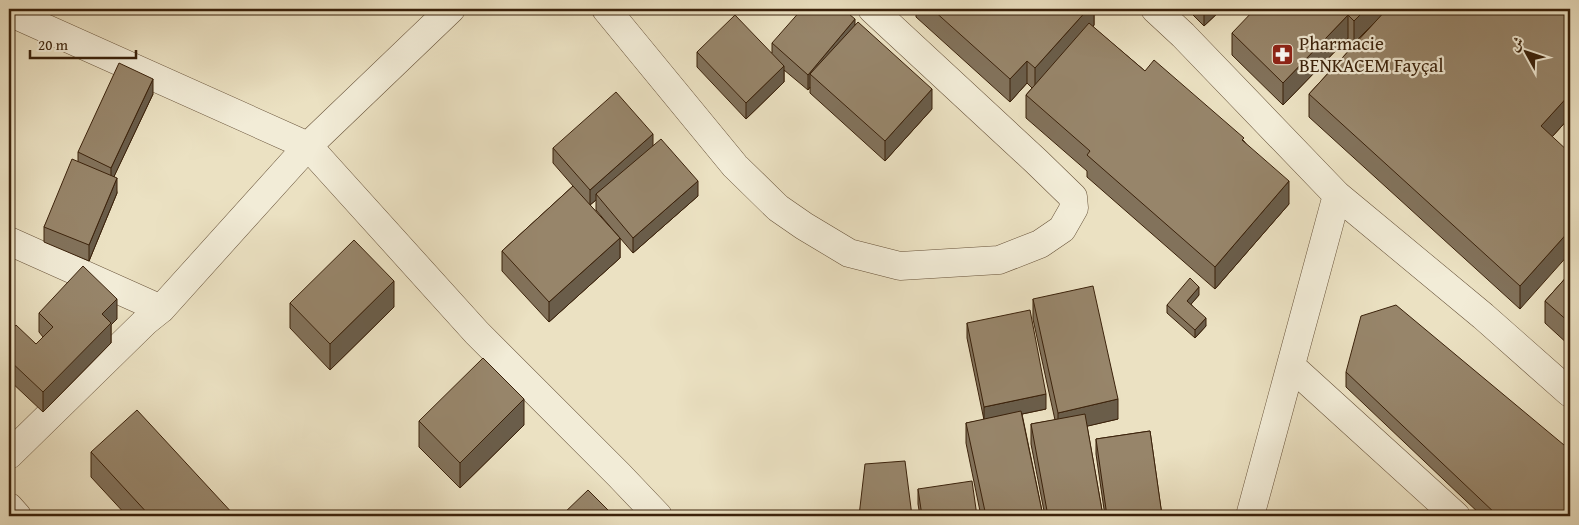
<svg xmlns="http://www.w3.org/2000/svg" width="1579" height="525" font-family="'Gentium Book Plus',Amiri,serif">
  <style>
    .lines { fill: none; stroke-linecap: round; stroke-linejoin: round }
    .minor-casing { stroke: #675239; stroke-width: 29 }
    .minor { stroke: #f2ecd7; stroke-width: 28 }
    .wall { fill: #82725b; stroke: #3b220b; fill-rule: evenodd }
    .shaded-wall { fill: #6a5d4a; stroke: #3b220b }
    .building { fill: #97856a; stroke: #3b220b }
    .labels { text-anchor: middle; stroke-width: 4.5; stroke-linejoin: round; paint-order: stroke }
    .poi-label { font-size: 19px; fill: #3b220b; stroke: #f2ecd7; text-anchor: start }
  </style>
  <rect width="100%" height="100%" fill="#ebe1c2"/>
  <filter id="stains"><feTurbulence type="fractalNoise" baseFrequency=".004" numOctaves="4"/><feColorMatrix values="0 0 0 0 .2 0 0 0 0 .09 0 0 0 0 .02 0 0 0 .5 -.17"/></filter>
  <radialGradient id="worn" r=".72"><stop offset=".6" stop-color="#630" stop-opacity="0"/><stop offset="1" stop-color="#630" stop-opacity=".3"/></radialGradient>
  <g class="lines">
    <defs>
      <path id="minor" d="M 606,9 L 735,166 L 778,208 L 804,226 L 849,253 L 900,266 L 999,260 L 1040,244 L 1062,229 L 1074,208 L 1073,197 L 1037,162 L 872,9
        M 1155,9 L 1183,35 L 1337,195 L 1483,316 L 1570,393
        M 9,12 L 308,146 L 477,333 L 619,475 L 658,516
        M 9,241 L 161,309
        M 1291,366 L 1456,516
        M 9,455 L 146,321 L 161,309 L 308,146 L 451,9
        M 9,507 L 17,516
        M 1250,516 L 1337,195"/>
    </defs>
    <use href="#minor" class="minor-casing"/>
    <use href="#minor" class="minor"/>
  </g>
  <path class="wall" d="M 916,9 L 1094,9 L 1094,25 L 1093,27 L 1145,71 L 1244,141 L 1289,204 L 1215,289 L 1087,177 L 1087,171 L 1026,118 L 1026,95 L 1032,88 L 1027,83 L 1010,102 L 916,17 Z
    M 1187,9 L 1222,9 L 1204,26 Z
    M 1385,9 L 1385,12 L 1570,117 L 1552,137 L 1520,309 L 1309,117 L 1309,94 L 1378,19 L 1354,43 L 1348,38 L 1283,105 L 1232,55 L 1232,33 Z
    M 855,24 L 932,109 L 885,161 L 810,93 L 810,87 L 808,90 L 784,70 L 784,82 L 746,119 L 697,67 L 697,52 L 772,53 L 772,43 Z
    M 153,94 L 114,176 L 117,193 L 89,261 L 44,242 L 44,227 L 78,161 L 78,152 Z
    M 653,145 L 698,196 L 633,253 L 620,238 L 620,258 L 549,322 L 502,271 L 502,251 L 573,186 L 553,163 L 553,148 ZM 596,200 L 596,210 L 619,237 L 590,205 Z
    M 1570,273 L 1570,346 L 1545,323 L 1545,301 Z
    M 1199,295 L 1191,304 L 1206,326 L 1195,338 L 1167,313 L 1167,305 Z
    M 1033,299 L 1118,419 L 1087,426 L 1103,516 L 1045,516 L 1031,444 L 1031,424 L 1055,420 L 1033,319 Z
    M 290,303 L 394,307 L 330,370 L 290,328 Z
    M 39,313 L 117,319 L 111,325 L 111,343 L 43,412 L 9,380 L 9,333 L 36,344 L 43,337 L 39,332 Z
    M 967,323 L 1046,409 L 1022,414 L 1043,516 L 981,516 L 966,443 L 966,423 L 984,420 L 967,338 Z
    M 1570,358 L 1570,385 L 1568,383 L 1568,360 Z
    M 1346,372 L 1570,516 L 1482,516 L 1346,387 Z
    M 419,421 L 524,425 L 460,488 L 419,447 Z
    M 1150,431 L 1162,516 L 1105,516 L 1096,454 L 1096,439 Z
    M 91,452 L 235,516 L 127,516 L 91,477 Z
    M 918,489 L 977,516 L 920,516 L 918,504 Z"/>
  <path class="shaded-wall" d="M 1088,9 L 1094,9 L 1094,25 L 1035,91 L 1035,68 Z
    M 1204,9 L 1222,9 L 1204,26 Z
    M 1366,9 L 1385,9 L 1385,12 L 1354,43 L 1354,21 Z
    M 1348,15 L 1348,38 L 1283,105 L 1283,83 Z
    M 855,19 L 855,34 L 810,74 L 810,87 L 808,90 L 808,75 Z
    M 1027,61 L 1027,83 L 1010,102 L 1010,79 Z
    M 784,66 L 784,82 L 746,119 L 746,103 Z
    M 153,79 L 153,94 L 111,183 L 111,168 Z
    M 932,89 L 932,109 L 885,161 L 885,141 Z
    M 1570,94 L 1570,117 L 1541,149 L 1541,126 Z
    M 653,134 L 653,150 L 596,194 L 596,200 L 590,205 L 590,190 Z
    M 117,178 L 117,193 L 89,261 L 89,245 Z
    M 698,181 L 698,196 L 633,253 L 633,238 Z
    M 1289,181 L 1289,204 L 1215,289 L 1215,267 Z
    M 1570,230 L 1570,253 L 1520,309 L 1520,286 Z
    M 620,238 L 620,258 L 549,322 L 549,302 Z
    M 394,281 L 394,307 L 330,370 L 330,344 Z
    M 1199,287 L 1199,295 L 1187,309 L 1187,301 Z
    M 117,299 L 117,319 L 111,325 L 111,343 L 43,412 L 43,392 L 102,314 Z
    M 1206,318 L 1206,326 L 1195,338 L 1195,330 Z
    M 1046,394 L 1046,409 L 984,422 L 984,407 Z
    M 524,399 L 524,425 L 460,488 L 460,463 Z
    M 1118,399 L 1118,419 L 1058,433 L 1058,413 Z"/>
  <path class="building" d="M 802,9 L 843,9 L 855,19 L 808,75 L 772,43 Z
    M 932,9 L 1088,9 L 1035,68 L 1027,61 L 1010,79 Z
    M 1255,9 L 1366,9 L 1354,21 L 1348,15 L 1283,83 L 1232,33 Z
    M 1387,9 L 1570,9 L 1570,94 L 1541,126 L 1570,153 L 1570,230 L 1520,286 L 1309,94 Z
    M 735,15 L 784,66 L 746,103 L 697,52 Z
    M 858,22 L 932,89 L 885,141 L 810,74 Z
    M 1089,23 L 1145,71 L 1154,60 L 1244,138 L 1242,140 L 1289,181 L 1215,267 L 1087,155 L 1090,151 L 1026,95 Z
    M 119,63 L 153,79 L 111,168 L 78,152 Z
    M 616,92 L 653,134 L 590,190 L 553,148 Z
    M 661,139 L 698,181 L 633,238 L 596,194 Z
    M 72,159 L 117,178 L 89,245 L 44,227 Z
    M 573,186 L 620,238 L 549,302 L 502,251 Z
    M 354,240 L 394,281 L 330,344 L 290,303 Z
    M 83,266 L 117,299 L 102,314 L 111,323 L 43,392 L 9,360 L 9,333 L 16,325 L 36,344 L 53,327 L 39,313 Z
    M 1570,273 L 1570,323 L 1545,301 Z
    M 1190,278 L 1199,287 L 1187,301 L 1206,318 L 1195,330 L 1167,305 Z
    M 1093,286 L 1118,399 L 1058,413 L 1033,299 Z
    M 1396,305 L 1570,450 L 1570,516 L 1498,516 L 1346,372 L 1361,316 Z
    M 1030,310 L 1046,394 L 984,407 L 967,323 Z
    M 483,358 L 524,399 L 460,463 L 419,421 Z
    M 137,410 L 235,516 L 150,516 L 91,452 Z
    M 1021,411 L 1043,516 L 986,516 L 966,423 Z
    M 1085,414 L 1103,516 L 1048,516 L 1031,424 Z
    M 1150,431 L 1162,515 L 1150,516 L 1107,516 L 1096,439 Z
    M 905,461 L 912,516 L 859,516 L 865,464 Z
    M 972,481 L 977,516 L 922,516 L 918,489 Z
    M 588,490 L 614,516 L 561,516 Z"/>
  <defs>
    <symbol id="pharmacy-square" viewBox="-11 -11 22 22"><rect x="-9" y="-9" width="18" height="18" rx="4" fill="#8f2418" stroke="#f2ecd7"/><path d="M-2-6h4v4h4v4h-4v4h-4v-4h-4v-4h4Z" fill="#fff"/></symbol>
  </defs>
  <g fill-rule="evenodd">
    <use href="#pharmacy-square" x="1270" y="42" width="25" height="25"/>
  </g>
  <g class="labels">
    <g class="poi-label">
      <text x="1299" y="50">Pharmacie<tspan x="1299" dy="22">BENKACEM Fayçal</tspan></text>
    </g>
  </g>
  <rect width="1579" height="525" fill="none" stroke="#ebe1c2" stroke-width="30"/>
  <rect x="10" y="10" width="1559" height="505" fill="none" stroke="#3b220b" stroke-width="2.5"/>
  <rect x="15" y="15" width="1549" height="495" fill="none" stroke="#3b220b"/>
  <g transform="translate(1526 52) rotate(310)" stroke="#f2ecd7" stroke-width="4" paint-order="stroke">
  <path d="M0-4L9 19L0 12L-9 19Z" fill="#3b220b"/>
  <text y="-8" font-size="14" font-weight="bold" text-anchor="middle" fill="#3b220b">ش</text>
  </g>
  <path d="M30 50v8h106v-8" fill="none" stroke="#3b220b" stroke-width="2.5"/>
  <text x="38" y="50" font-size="15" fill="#3b220b" stroke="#f2ecd7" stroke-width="4" paint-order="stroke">20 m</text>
  <rect width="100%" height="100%" filter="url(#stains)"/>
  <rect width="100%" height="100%" fill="url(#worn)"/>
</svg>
